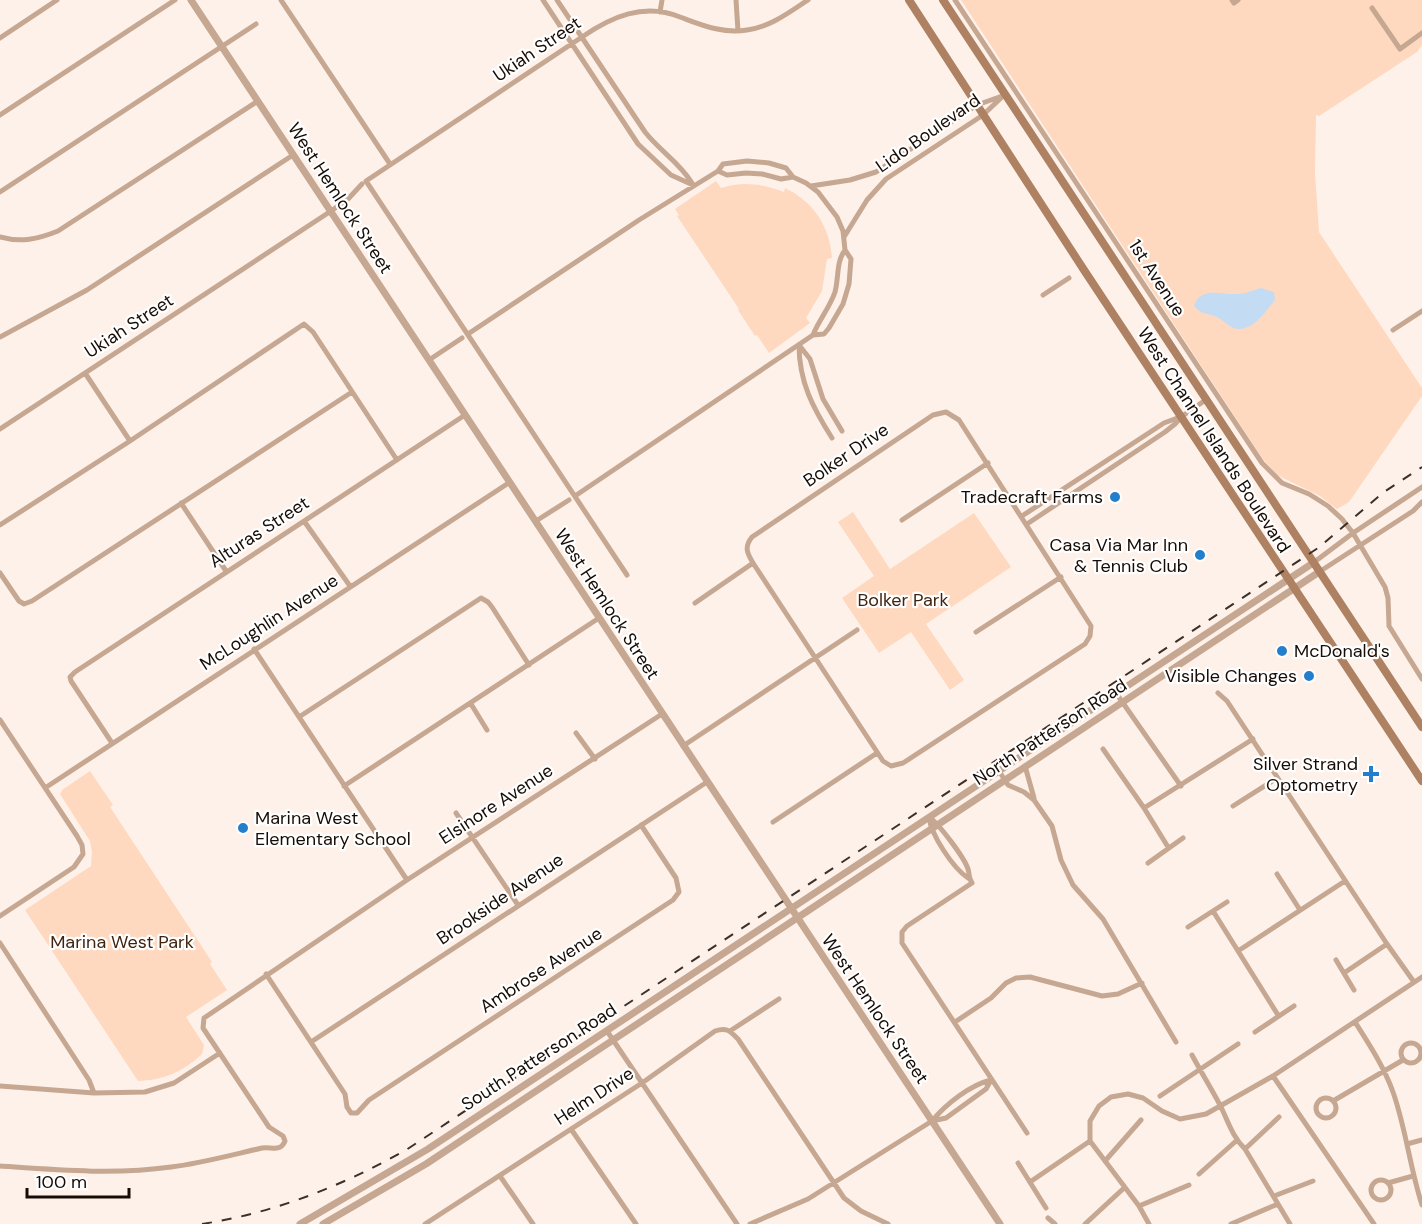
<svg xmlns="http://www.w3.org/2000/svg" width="1422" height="1224" font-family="'DM Sans',sans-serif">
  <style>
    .green { fill: #fed9bf }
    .water { fill: #c3dbf3 }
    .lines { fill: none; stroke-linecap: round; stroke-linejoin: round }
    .minor { stroke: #c6a792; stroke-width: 5 }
    .tertiary { stroke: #c6a792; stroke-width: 7 }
    .secondary { stroke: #ad8161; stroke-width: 8 }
    .rail { stroke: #3b3029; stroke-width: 2; stroke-dasharray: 10 10; stroke-linecap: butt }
    .poi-dot { fill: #237fcc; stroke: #fff; stroke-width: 2 }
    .labels { text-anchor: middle; stroke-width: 4.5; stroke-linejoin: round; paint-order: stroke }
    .street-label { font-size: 18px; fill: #160c05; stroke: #fff }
    .poi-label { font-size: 18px; fill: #160c05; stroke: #fff; text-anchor: end }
    .park-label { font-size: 18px; fill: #40240f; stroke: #fff }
  </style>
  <rect width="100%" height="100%" fill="#fef1e9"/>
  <path class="green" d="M 961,0 L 1422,0 L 1422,45 L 1417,52 L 1319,116 L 1316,115 L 1315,173 L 1319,232 L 1422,388 L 1422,396 L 1349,502 L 1337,509 L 1320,496 L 1277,475 L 1262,458 Z
    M 716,181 L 721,188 C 743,181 763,184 784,192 L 785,188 C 814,202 830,227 832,258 L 827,259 L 822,291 L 806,318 L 810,323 L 769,353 L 757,335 L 755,336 L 738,310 L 739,309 L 677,216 L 679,215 L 675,209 Z
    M 853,512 L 890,569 L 974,513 L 1011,567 L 926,624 L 964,680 L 950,690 L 911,632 L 879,653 L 842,598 L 874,576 L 838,522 Z
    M 90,771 L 113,805 L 110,807 L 212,962 L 210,964 L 227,990 L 186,1017 L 204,1045 L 202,1054 C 183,1072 163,1080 138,1081 L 25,910 L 91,866 L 92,852 L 90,841 L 60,794 L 62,790 Z"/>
  <path class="water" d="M 1261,288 L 1274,292 L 1275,300 C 1266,311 1251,334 1234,328 C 1227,326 1222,318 1214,316 C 1206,313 1199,314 1194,305 C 1202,286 1222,295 1238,294 C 1246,294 1253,290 1261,288 Z"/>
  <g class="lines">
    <path class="minor" d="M 281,0 L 390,164
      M 543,0 L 638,144 L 671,175 L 693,185
      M 557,0 L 645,132 C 660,151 680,163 692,183
      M 736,0 L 738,31
      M 955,0 L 1262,463 L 1282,483 L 1309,494 L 1328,506 L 1342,519 L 1353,533 L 1385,587 L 1388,598 L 1389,626 L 1422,679
      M 1232,0 L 1234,3 L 1238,0
      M 1372,8 L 1400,49 L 1422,33
      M 660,12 L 662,0
      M 0,38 L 57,0
      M 0,115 L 175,0
      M 718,171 L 727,175 L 746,173 L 762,174 L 781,179 L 793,177
      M 811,186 L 850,180 L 876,172 L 977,105 L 1005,95
      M 0,192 L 256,24
      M 0,237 C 21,243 38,239 58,231 L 258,101
      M 844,237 L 867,200 L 886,179 L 983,115 L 1002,97
      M 1043,295 L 1069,278
      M 1393,330 L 1422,311
      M 468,334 L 639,220 L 718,171 L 723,164 L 747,161 L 769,163 L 786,168 L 793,177 L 806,183 L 818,192 L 837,217 L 843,231 L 845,250 L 851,259 L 849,284 L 843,304 L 829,328 L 824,334 L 813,335 L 575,496
      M 813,335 C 819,320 830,307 835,292 C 839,277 836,262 845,250
      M 0,337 L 87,290 L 293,155
      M 799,345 C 799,382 813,408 832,438
      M 799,345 L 810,359 L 823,399 L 842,431
      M 429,360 L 462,338
      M 85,373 L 130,441
      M 946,412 L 959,420 L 1091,626 L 1090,636 L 1085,644 L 903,763 L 891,766 L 883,761 L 753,563 C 747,553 744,547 752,537 L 933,415 Z
      M 0,429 L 331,211 L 348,199 L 362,184
      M 181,503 L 226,571
      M 1022,516 L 1164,423 L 1180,417
      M 902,520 L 988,463
      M 304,521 L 350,586
      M 536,521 L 569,500
      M 1027,524 L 1165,432 L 1175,424 L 1181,417 L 1207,399
      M 0,525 L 130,441 L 304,324 L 313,332 L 397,460
      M 1313,563 L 1353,533 L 1422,487
      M 1319,572 L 1413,511 L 1422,502
      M 0,573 L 19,601 L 24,604 L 32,601 L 352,392
      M 627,575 L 366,181 L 582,37 C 611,17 644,2 680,17 C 702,25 722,34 747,30 C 770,27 788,13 808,0
      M 695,603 L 753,563
      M 976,632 L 1061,577
      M 254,649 L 407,880
      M 1116,693 L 1181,786
      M 1218,693 L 1227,701 L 1387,944 L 1414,982
      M 471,704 L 487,730
      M 299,717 L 481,598 L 488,602 L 492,607 L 529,665
      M 0,720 L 77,836 L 82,845 L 83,854 L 74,867 L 0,916
      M 576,733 L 595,759
      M 112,743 L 71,681 L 70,677 L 75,672 L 465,415
      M 683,746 L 857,630
      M 1103,749 L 1144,808 L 1168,847
      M 1025,766 L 1034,798
      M 999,771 L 1008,785 L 1024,792 L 1034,800 L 1052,826 L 1061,860 L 1073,885 L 1103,919 L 1176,1042
      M 344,786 L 599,618
      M 45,788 L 510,482
      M 1233,806 L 1277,778
      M 1144,808 L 1253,739
      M 456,813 L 518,905
      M 929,817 C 939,824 964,857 968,869 C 970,875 968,877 972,883 L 907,926 L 902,932 L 902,943 L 1027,1133
      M 929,817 C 931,835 953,868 968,878
      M 773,822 L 877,753
      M 1148,863 L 1183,838
      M 1277,874 L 1300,910
      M 1213,911 L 1278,1015
      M 1188,927 L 1227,902
      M 0,943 L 89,1080 L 94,1093
      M 1238,951 L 1345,881
      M 1336,960 L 1354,990
      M 1344,973 L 1387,944
      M 266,974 L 345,1094 L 347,1107 L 351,1113 L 357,1113 L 369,1100 L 673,900 L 679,892 L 676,878 L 641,825
      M 955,1022 L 991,998 L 1006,983 L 1016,978 L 1030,977 L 1102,996 L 1118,994 L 1142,983
      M 1355,1022 C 1369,1044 1384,1067 1393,1092 C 1406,1129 1410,1168 1422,1205
      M 607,1031 L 737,1224
      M 730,1031 L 779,999
      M 1255,1032 L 1294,1006
      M 311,1042 L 707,782
      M1401 1053a10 10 0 1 1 20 0a10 10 0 1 1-20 0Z
      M 1192,1055 C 1201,1072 1211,1088 1220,1105 C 1228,1121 1232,1136 1245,1149 L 1290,1224
      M 1273,1076 L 1374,1224
      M 0,1086 L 94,1093 L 145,1092 L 174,1083 L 220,1053
      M 1160,1096 L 1238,1044
      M1316 1108a10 10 0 1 1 20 0a10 10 0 1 1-20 0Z
      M 1333,1101 L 1403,1060
      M 932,1121 L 946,1118 L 986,1089 L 991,1080
      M 571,1129 L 636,1224
      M 1407,1144 L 1422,1140
      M 1245,1149 L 1279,1117
      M 1105,1161 L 1141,1120
      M 1018,1163 L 1046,1208
      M 0,1166 C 57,1170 114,1175 171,1167 C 202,1163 231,1155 262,1148 C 271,1146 280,1153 285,1141 L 283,1136 L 269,1127 L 203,1028 L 204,1018 L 407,880 L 662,714
      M 1199,1174 L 1236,1141
      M 500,1176 L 533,1224
      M1371 1190a10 10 0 1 1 20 0a10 10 0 1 1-20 0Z
      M 1030,1182 L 1090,1141
      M 1388,1183 L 1413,1176
      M 1274,1196 L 1313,1181
      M 1139,1206 L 1189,1185
      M 1048,1218 L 1055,1224
      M 425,1224 L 642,1083 L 715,1031 C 727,1027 730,1031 738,1039 L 844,1198 L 861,1211 L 888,1224
      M 750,1224 L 808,1199 L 932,1121 C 946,1104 970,1085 991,1080
      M 1085,1224 L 1124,1188
      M 1149,1224 L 1139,1206 L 1090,1141 L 1090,1121 L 1099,1106 L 1111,1097 L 1128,1094 L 1143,1098 L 1162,1111 L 1180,1119 L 1206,1114 L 1273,1076 L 1422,977
      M 1231,1224 L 1278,1204"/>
    <path class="tertiary" d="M 191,0 L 1000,1224
      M 300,1224 L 428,1149 L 1313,563
      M 323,1224 L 426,1164 L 1319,572"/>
    <path class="secondary" d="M 909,0 L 1084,270 L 1422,781
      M 943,0 L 1422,727"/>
    <path class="rail" d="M 202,1224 C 274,1213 342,1186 406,1150 L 1318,548 L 1384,492 L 1422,467"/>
  </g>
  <g class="poi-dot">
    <circle cx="1115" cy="497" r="6"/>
    <circle cx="1200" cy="555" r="6"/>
    <circle cx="1282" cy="651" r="6"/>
    <circle cx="1309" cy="676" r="6"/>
    <path d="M1368 765h6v6h6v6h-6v6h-6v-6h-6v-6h6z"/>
    <circle cx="243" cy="828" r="6"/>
  </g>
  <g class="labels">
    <g class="street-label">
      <text transform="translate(537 49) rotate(-34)" y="6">Ukiah Street</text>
      <text transform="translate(928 133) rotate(-35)" y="6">Lido Boulevard</text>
      <text transform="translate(340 198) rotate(57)" y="6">West Hemlock Street</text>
      <text transform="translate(1157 278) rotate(57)" y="6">1st Avenue</text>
      <text transform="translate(129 326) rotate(-33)" y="6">Ukiah Street</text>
      <text transform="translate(1214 440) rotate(57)" y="6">West Channel Islands Boulevard</text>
      <text transform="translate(846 455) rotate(-34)" y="6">Bolker Drive</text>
      <text transform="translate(259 532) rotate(-33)" y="6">Alturas Street</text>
      <text transform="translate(607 604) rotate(57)" y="6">West Hemlock Street</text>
      <text transform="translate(269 622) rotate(-33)" y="6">McLoughlin Avenue</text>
      <text transform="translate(1050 732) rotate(-33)" y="6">North Patterson Road</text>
      <text transform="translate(496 804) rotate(-33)" y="6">Elsinore Avenue</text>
      <text transform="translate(500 899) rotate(-34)" y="6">Brookside Avenue</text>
      <text transform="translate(541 970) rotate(-33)" y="6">Ambrose Avenue</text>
      <text transform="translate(875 1009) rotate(56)" y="6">West Hemlock Street</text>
      <text transform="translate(539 1057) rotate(-33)" y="6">South Patterson Road</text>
      <text transform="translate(594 1096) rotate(-33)" y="6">Helm Drive</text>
    </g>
    <g class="poi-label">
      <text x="1103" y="503">Tradecraft Farms</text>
      <text x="1188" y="551">Casa Via Mar Inn<tspan x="1188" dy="21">&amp; Tennis Club</tspan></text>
      <text x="1294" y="657" text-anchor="start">McDonald's</text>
      <text x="1297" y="682">Visible Changes</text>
      <text x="1358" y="770">Silver Strand<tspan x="1358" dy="21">Optometry</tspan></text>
      <text x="255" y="824" text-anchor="start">Marina West<tspan x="255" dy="21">Elementary School</tspan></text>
    </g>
    <g class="park-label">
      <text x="903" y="606">Bolker Park</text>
      <text x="122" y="948">Marina West Park</text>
    </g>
  </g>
  <path d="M27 1188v9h102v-9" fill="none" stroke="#160c05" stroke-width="3"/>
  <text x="36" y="1188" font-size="18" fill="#160c05" stroke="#ffffff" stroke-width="4.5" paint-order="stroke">100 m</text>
</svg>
